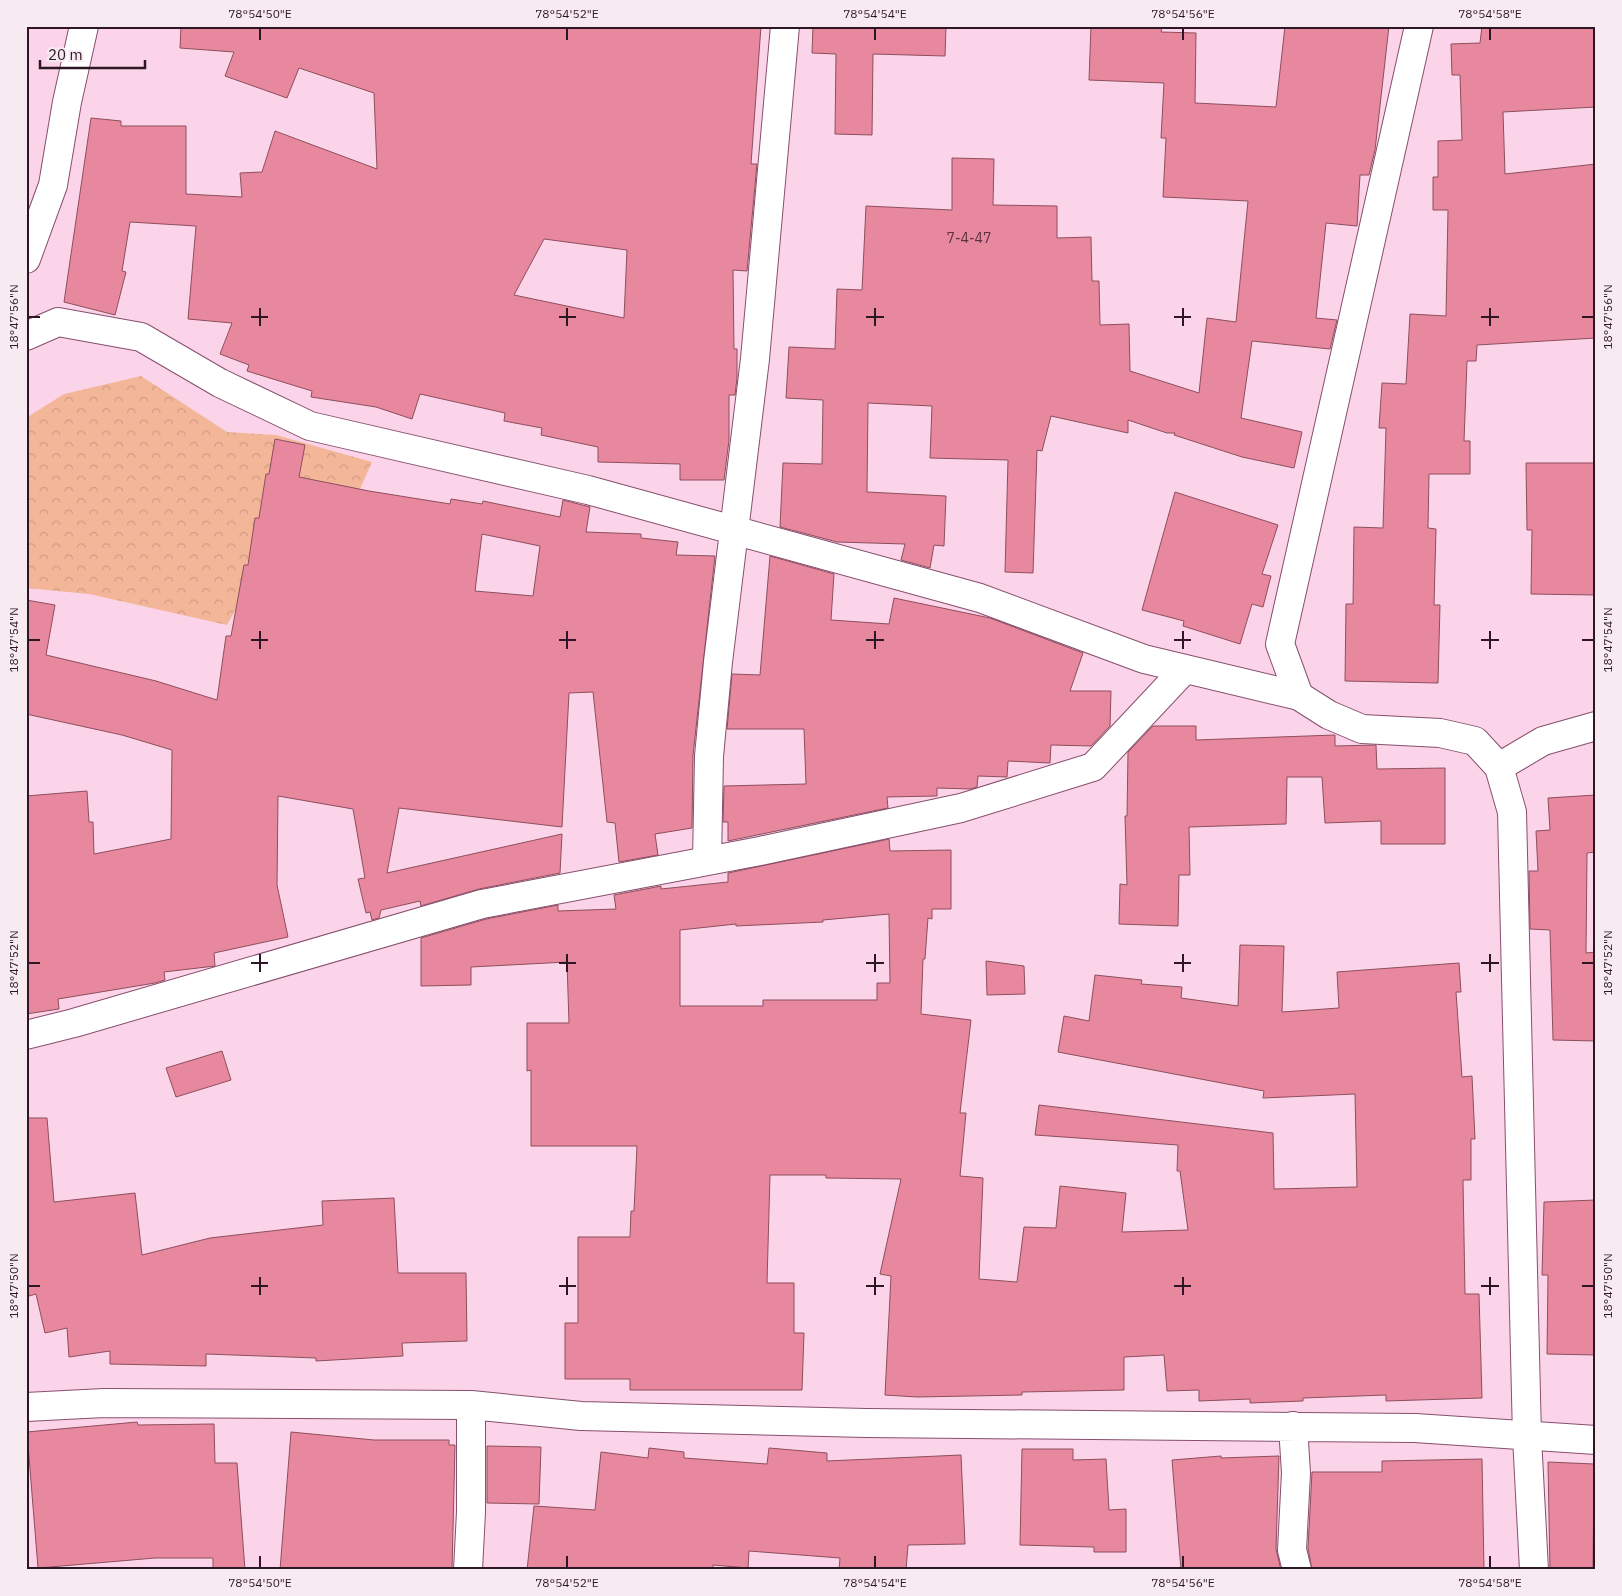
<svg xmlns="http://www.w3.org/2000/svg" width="1622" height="1596" font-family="'IBM Plex Sans',sans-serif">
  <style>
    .park { fill: url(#park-crowns) }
    .building { fill: #e8889e; stroke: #8d4e5d; fill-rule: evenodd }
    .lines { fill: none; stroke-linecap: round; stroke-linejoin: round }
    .minor-casing { stroke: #864f6e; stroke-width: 30 }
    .major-casing { stroke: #864f6e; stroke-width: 30 }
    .minor { stroke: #fff; stroke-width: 28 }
    .major { stroke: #fff; stroke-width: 28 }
    .ticks { fill: none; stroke: #2e1724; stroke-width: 2 }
    .labels { text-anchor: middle; stroke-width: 4.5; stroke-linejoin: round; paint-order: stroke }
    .number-label { font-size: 14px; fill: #5c3342 }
    .neatline { fill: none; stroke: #2e1724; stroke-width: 2 }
    .ticks-label { font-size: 12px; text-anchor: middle; fill: #2e1724 }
  </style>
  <defs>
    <pattern id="park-crowns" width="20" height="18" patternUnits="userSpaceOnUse" patternTransform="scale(1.25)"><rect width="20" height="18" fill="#f3b699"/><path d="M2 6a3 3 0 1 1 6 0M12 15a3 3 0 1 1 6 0" fill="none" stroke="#d19c84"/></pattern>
  </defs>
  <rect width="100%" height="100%" fill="#fcd4e9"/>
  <path class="park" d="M 141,376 L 227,432 L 276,435 L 372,462 L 352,507 L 283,524 L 227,625 L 89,594 L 26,588 L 26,418 L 64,394 Z"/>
  <path class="building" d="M 181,26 L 761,26 L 751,164 L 757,164 L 747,271 L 733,270 L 734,349 L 737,349 L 737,378 L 735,395 L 729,395 L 729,440 L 724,480 L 680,480 L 680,464 L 598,462 L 598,447 L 541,435 L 542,428 L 504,421 L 505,413 L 420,394 L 412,419 L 376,407 L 311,397 L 312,391 L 247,371 L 249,365 L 220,354 L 232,323 L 188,319 L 196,226 L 130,222 L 122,271 L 126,272 L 115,315 L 64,302 L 91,118 L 121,121 L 121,126 L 186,126 L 186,194 L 242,197 L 240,173 L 262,172 L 275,131 L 377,169 L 374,93 L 299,68 L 287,98 L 225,76 L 234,52 L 180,48 ZM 544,239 L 627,250 L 624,318 L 514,295 Z
    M 813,26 L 946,26 L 945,56 L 873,54 L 872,135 L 835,134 L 836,54 L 812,53 Z
    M 1091,26 L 1162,26 L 1161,32 L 1196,33 L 1195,103 L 1276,107 L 1285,26 L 1389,26 L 1375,150 L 1369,175 L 1360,175 L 1357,226 L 1326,223 L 1316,318 L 1337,320 L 1330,349 L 1252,341 L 1241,418 L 1302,432 L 1294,468 L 1242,457 L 1174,435 L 1175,433 L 1167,433 L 1128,420 L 1128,433 L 1051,416 L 1042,451 L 1037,450 L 1033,573 L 1005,572 L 1008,460 L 930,458 L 932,406 L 868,403 L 867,492 L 946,496 L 944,546 L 934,545 L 930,568 L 901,560 L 905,544 L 837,542 L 780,527 L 783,463 L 822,464 L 823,400 L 786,398 L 789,347 L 835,349 L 837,289 L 862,290 L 866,206 L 952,210 L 952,158 L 994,159 L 993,205 L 1057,206 L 1057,238 L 1091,237 L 1092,281 L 1099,281 L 1100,325 L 1129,324 L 1130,371 L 1199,393 L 1207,318 L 1236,322 L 1248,201 L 1163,197 L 1166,138 L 1161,138 L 1164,83 L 1089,80 Z
    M 1482,26 L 1596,26 L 1596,107 L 1503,112 L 1505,174 L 1596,164 L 1596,338 L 1477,345 L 1476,361 L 1467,361 L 1464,441 L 1470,441 L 1470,474 L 1429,474 L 1428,528 L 1436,529 L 1434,605 L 1440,605 L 1438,683 L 1345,681 L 1346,604 L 1353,604 L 1354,527 L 1383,528 L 1386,428 L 1379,428 L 1382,383 L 1406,384 L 1410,314 L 1446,316 L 1448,210 L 1433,210 L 1433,177 L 1438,177 L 1438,141 L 1462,140 L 1460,75 L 1452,75 L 1451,44 L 1480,43 Z
    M 275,439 L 305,445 L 299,477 L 369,491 L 450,504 L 451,499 L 482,504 L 483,501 L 560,517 L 563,500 L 590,507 L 586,532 L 641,534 L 641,538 L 678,542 L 676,555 L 715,556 L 693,755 L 692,828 L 655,834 L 658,855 L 619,862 L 615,823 L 607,822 L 593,692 L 569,693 L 562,827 L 399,808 L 387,873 L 562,834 L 560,873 L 479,889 L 421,906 L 420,901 L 381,910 L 379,918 L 372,920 L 370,912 L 366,913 L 358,879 L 365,878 L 353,809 L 278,796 L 277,885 L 288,937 L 214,953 L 215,966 L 164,972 L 165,980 L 155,983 L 58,999 L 59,1009 L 26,1014 L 26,796 L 87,791 L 89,822 L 93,822 L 94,854 L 171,839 L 172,750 L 122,735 L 26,714 L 26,600 L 55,605 L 46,655 L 156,681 L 217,700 L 226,636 L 231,636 L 244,565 L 248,565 L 255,518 L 259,518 L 266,474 L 269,474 ZM 482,534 L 540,546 L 533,596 L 475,591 Z
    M 1526,463 L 1596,463 L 1596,595 L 1531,594 L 1532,530 L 1527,530 Z
    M 1175,492 L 1278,525 L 1262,574 L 1271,576 L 1263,607 L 1252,604 L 1240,644 L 1183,626 L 1184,621 L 1142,610 Z
    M 770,556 L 834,574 L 831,620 L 889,624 L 894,598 L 990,618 L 1083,653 L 1070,691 L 1111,691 L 1110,726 L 1091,746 L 1051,745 L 1050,763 L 1008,761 L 1007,777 L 978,776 L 977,787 L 970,789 L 937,788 L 937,796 L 887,797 L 888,808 L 728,841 L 728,822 L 723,822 L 724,786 L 806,784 L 804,729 L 727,729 L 732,674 L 760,675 Z
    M 1153,726 L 1196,726 L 1196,740 L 1335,735 L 1335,746 L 1376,745 L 1377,769 L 1445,768 L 1445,844 L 1381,844 L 1381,821 L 1325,823 L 1322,777 L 1287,777 L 1286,824 L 1189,827 L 1190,875 L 1179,875 L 1178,926 L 1119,924 L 1120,884 L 1127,885 L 1125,816 L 1127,816 L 1128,752 Z
    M 1596,795 L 1596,852 L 1587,853 L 1586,953 L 1596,952 L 1596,1041 L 1553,1040 L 1550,930 L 1530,929 L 1529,871 L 1538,871 L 1536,831 L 1550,830 L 1548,798 Z
    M 889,839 L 890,851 L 951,850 L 951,909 L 932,909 L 932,919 L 928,918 L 925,959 L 923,959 L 921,1014 L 971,1020 L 960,1113 L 966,1113 L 960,1176 L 983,1178 L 979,1279 L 1017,1282 L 1024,1227 L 1056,1228 L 1060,1186 L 1126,1193 L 1122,1232 L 1188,1230 L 1180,1171 L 1177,1171 L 1178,1145 L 1035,1135 L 1039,1105 L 1273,1133 L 1274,1189 L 1357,1187 L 1355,1094 L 1263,1098 L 1264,1091 L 1058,1052 L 1064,1016 L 1089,1021 L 1095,975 L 1142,980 L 1141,984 L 1182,987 L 1181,998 L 1238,1006 L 1240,945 L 1284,946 L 1282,1012 L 1339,1008 L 1337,972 L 1459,963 L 1461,992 L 1456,992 L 1462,1077 L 1472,1076 L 1475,1139 L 1471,1139 L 1471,1180 L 1463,1180 L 1465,1294 L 1479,1294 L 1482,1398 L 1386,1401 L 1386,1395 L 1303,1398 L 1303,1401 L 1250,1403 L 1250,1399 L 1199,1401 L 1199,1390 L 1167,1391 L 1164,1355 L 1124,1357 L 1124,1390 L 1022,1392 L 1022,1395 L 917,1397 L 885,1395 L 891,1276 L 880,1274 L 901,1179 L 826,1178 L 826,1175 L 770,1175 L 767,1283 L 794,1283 L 794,1333 L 804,1333 L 802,1390 L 630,1390 L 630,1379 L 565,1379 L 565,1323 L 578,1323 L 578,1237 L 630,1237 L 631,1211 L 634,1211 L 637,1146 L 531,1146 L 531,1070 L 527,1071 L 527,1023 L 569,1023 L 567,962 L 471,967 L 471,985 L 421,986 L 421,938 L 486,919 L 558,905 L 558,911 L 616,909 L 614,895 L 661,886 L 661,889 L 728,882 L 728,873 ZM 889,914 L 890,983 L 877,983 L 877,1000 L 763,1000 L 763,1006 L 680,1006 L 680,930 L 736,924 L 736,926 L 823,922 L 823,920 Z
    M 986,961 L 1024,966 L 1025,994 L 987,995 Z
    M 222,1051 L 231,1080 L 176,1097 L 166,1068 Z
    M 26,1118 L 47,1118 L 54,1202 L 135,1193 L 142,1255 L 210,1238 L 323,1225 L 322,1201 L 394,1198 L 398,1273 L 466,1273 L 467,1341 L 402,1343 L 403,1356 L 316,1361 L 316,1358 L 206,1354 L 206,1366 L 110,1364 L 110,1351 L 69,1357 L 67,1328 L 45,1333 L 36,1294 L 29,1296 L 26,1280 Z
    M 1596,1200 L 1596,1355 L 1547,1354 L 1548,1275 L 1542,1275 L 1544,1202 Z
    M 137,1422 L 138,1425 L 214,1424 L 215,1463 L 237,1463 L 245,1570 L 213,1570 L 213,1558 L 155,1558 L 38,1568 L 27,1432 Z
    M 291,1432 L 374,1440 L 449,1440 L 449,1445 L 455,1445 L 452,1570 L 280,1570 Z
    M 487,1446 L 541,1447 L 539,1504 L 487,1503 Z
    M 649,1448 L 684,1452 L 684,1458 L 767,1464 L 769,1448 L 827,1453 L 827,1461 L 961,1455 L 965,1544 L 908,1545 L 906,1570 L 839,1570 L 840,1558 L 749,1551 L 748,1568 L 713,1565 L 713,1570 L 527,1570 L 534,1506 L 595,1510 L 601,1452 L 648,1458 Z
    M 1022,1449 L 1073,1449 L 1073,1460 L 1106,1459 L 1109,1510 L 1126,1509 L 1126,1552 L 1094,1552 L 1094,1547 L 1020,1545 Z
    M 1221,1456 L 1221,1458 L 1279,1456 L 1276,1549 L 1281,1570 L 1181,1570 L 1172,1460 Z
    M 1482,1459 L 1484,1570 L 1312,1570 L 1308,1548 L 1312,1472 L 1382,1472 L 1382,1461 Z
    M 1548,1462 L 1594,1464 L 1593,1570 L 1550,1570 Z"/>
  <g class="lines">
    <defs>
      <path id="minor" d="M 26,259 L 53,185 L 67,102 L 84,26
        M 26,336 L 58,322 L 141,337 L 220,383 L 310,426 L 588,490 L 980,598 L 1144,659 L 1299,696
        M 1499,767 L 1543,741 L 1596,726
        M 707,861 L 709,756 L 718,662 L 755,359 L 785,26
        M 26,1035 L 74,1023 L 482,904 L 760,851 L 961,808 L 1093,767 L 1185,669
        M 26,1407 L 104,1403 L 471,1405 L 581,1416 L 866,1423 L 1415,1428 L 1596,1440
        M 1293,1426 L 1296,1473 L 1292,1550 L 1297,1570
        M 468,1570 L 471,1512 L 471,1405"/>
      <path id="major" d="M 1419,26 L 1280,644 L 1299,696 L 1329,715 L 1362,729 L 1440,733 L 1475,741 L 1499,767 L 1512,812 L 1527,1437 L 1534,1570"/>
    </defs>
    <use href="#minor" class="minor-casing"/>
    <use href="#major" class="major-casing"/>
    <use href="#minor" class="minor"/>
    <use href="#major" class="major"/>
  </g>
  <path class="ticks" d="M 260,28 L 260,40M 567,28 L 567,40M 875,28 L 875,40M 1183,28 L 1183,40M 1490,28 L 1490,40M 260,308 L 260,326M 567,308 L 567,326M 875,308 L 875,326M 1183,308 L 1183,326M 1490,308 L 1490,326M 28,317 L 40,317M 251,317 L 268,317M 559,317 L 576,317M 866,317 L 884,317M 1174,317 L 1191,317M 1481,317 L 1499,317M 1582,317 L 1594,317M 260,631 L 260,649M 567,631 L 567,649M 875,631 L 875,649M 1183,631 L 1183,649M 1490,631 L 1490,649M 28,640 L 40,640M 251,640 L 268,640M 559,640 L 576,640M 866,640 L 884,640M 1174,640 L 1191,640M 1481,640 L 1499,640M 1582,640 L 1594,640M 260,954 L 260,972M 567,954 L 567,972M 875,954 L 875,972M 1183,954 L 1183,972M 1490,954 L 1490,972M 28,963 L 40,963M 251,963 L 268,963M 559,963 L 576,963M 866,963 L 884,963M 1174,963 L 1191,963M 1481,963 L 1499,963M 1582,963 L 1594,963M 260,1277 L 260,1295M 567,1277 L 567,1295M 875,1277 L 875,1295M 1183,1277 L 1183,1295M 1490,1277 L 1490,1295M 28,1286 L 40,1286M 251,1286 L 268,1286M 559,1286 L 576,1286M 866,1286 L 884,1286M 1174,1286 L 1191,1286M 1481,1286 L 1499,1286M 1582,1286 L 1594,1286M 260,1556 L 260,1568M 567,1556 L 567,1568M 875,1556 L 875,1568M 1183,1556 L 1183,1568M 1490,1556 L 1490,1568"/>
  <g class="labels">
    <g class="number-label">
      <text x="969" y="243">7-4-47</text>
    </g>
  </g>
  <rect width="1622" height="1596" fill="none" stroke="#f8eaf1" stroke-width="55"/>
  <path d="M40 60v8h105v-8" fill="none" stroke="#2e1724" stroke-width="2.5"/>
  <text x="48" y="60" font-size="15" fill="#2e1724" stroke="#f8eaf1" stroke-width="4" paint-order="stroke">20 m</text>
  <rect x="28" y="28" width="1566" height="1540" class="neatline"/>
  <g class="ticks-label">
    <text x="260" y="18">78°54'50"E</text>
    <text x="567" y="18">78°54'52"E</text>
    <text x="875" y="18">78°54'54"E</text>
    <text x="1183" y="18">78°54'56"E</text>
    <text x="1490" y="18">78°54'58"E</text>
    <text transform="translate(14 317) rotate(-90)" y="4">18°47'56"N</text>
    <text transform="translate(1608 317) rotate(-90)" y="4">18°47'56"N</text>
    <text transform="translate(14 640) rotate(-90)" y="4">18°47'54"N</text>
    <text transform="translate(1608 640) rotate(-90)" y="4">18°47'54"N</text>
    <text transform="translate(14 963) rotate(-90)" y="4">18°47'52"N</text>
    <text transform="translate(1608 963) rotate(-90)" y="4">18°47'52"N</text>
    <text transform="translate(14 1286) rotate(-90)" y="4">18°47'50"N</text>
    <text transform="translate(1608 1286) rotate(-90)" y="4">18°47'50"N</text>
    <text x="260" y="1587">78°54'50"E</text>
    <text x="567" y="1587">78°54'52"E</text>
    <text x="875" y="1587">78°54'54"E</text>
    <text x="1183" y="1587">78°54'56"E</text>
    <text x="1490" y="1587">78°54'58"E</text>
  </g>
</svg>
